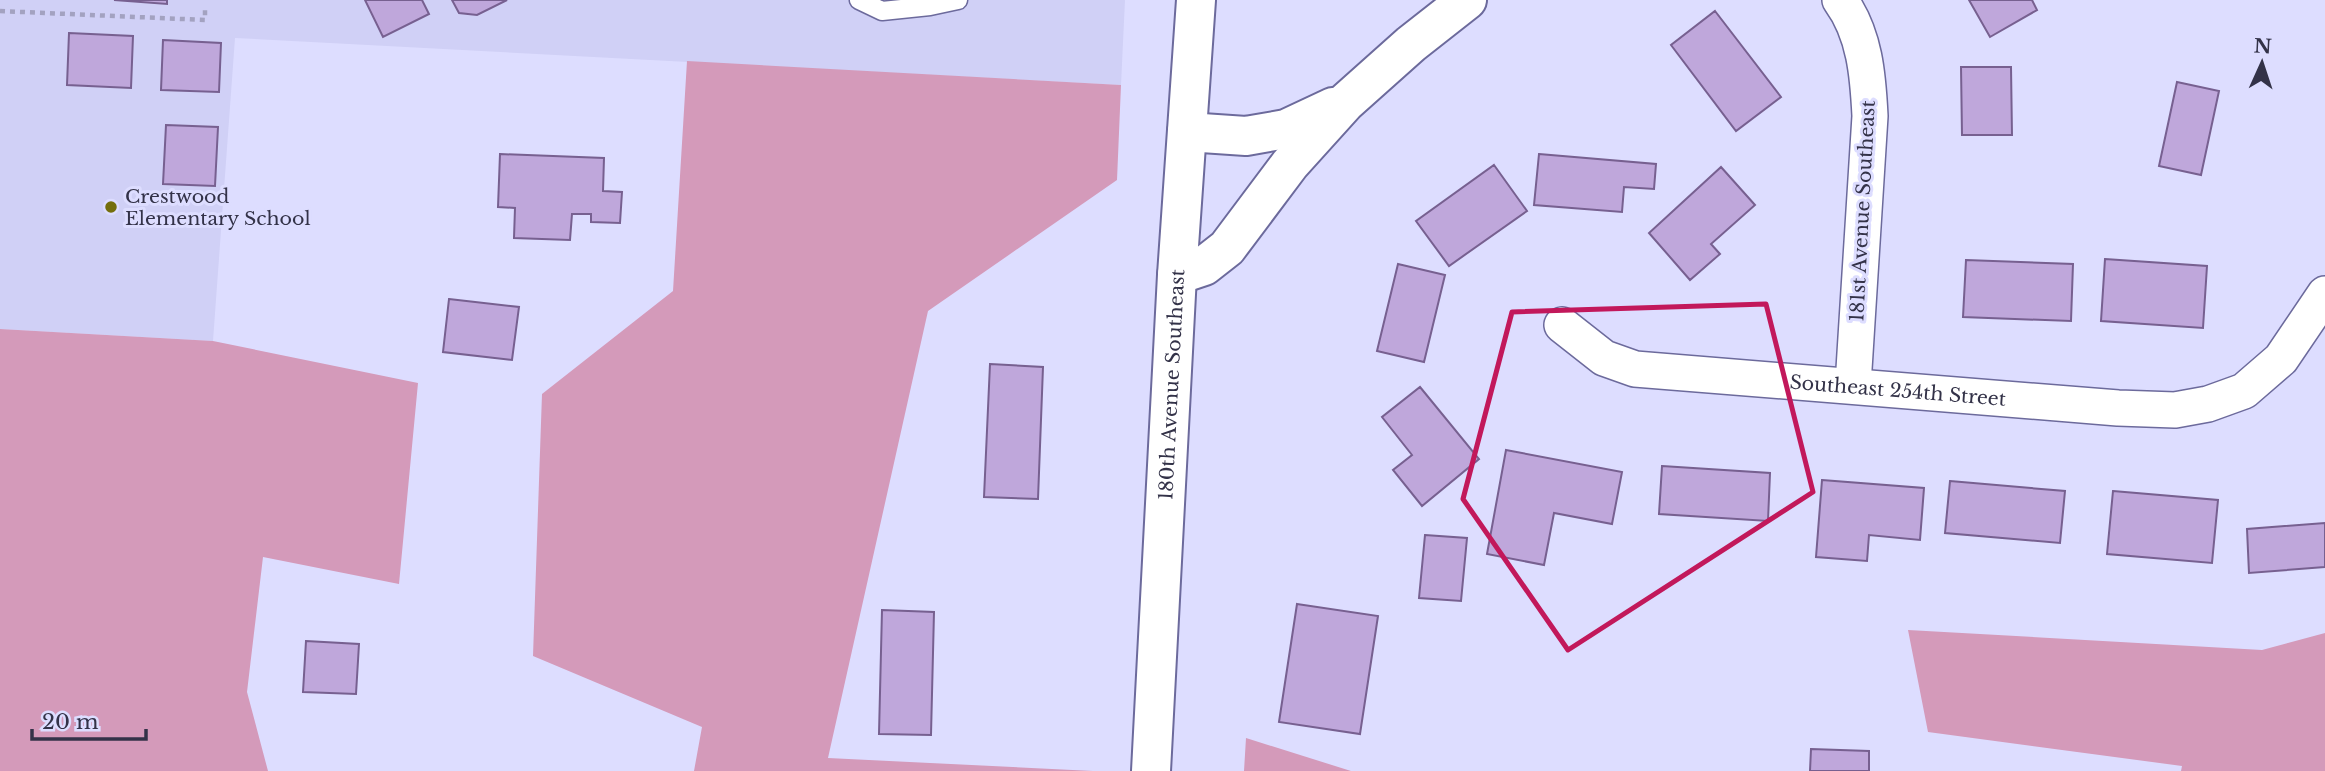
<svg xmlns="http://www.w3.org/2000/svg" width="2325" height="771" font-family="'Libre Baskerville',serif">
  <style>
    .built { fill: #d0d0f6 }
    .green { fill: #d49aba }
    .building { fill: #bfa7db; stroke: #776090; stroke-width: 2 }
    .lines { fill: none; stroke-linecap: round; stroke-linejoin: round }
    .service-casing { stroke: #6c6a9c; stroke-width: 21 }
    .minor-casing { stroke: #6c6a9c; stroke-width: 38 }
    .tertiary-casing { stroke: #6c6a9c; stroke-width: 42 }
    .path { stroke: #a3a2c0; stroke-width: 4.5; stroke-dasharray: 5 5; stroke-linecap: butt }
    .service { stroke: #fff; stroke-width: 18 }
    .minor { stroke: #fff; stroke-width: 35 }
    .tertiary { stroke: #fff; stroke-width: 38 }
    .marked { fill: none; stroke: #c2185b; stroke-width: 5; stroke-linejoin: round }
    .poi-dot { fill: #746e0c; stroke: #ddf; stroke-width: 2.5 }
    .labels { text-anchor: middle; stroke-width: 6; stroke-linejoin: round; paint-order: stroke }
    .poi-label { font-size: 19px; fill: #333248; stroke: #ddf; text-anchor: start }
    .street-label { font-size: 19px; fill: #333248; stroke: #ddf }
  </style>
  <rect width="100%" height="100%" fill="#ddf"/>
  <path class="built" d="M 0,0 L 1125,0 L 1121,85 L 235,38 L 213,341 L 0,329 Z"/>
  <path class="green" d="M 687,61 L 1121,85 L 1117,180 L 928,311 L 828,758 L 1093,771 L 694,771 L 702,727 L 533,656 L 542,394 L 673,291 Z
    M 0,329 L 213,341 L 418,383 L 399,584 L 263,557 L 247,692 L 268,771 L 0,771 Z
    M 1908,630 L 2262,650 L 2325,633 L 2325,771 L 2181,771 L 2182,766 L 1928,732 Z
    M 1246,738 L 1351,771 L 1244,771 Z"/>
  <path class="building" d="M 114,0 L 167,0 L 167,4 Z
    M 365,0 L 422,0 L 429,14 L 383,37 Z
    M 452,0 L 507,0 L 477,15 L 459,13 Z
    M 1969,0 L 2032,0 L 2037,10 L 1990,37 Z
    M 1715,11 L 1781,97 L 1736,131 L 1671,45 Z
    M 69,33 L 133,36 L 131,88 L 67,85 Z
    M 163,40 L 221,43 L 219,92 L 161,90 Z
    M 1961,67 L 2011,67 L 2012,135 L 1962,135 Z
    M 2177,82 L 2219,91 L 2201,175 L 2159,166 Z
    M 166,125 L 218,127 L 215,186 L 163,184 Z
    M 500,154 L 604,158 L 603,191 L 622,192 L 620,223 L 591,222 L 591,214 L 572,214 L 570,240 L 514,238 L 515,208 L 498,207 Z
    M 1539,154 L 1656,164 L 1654,189 L 1624,187 L 1622,212 L 1534,205 Z
    M 1494,165 L 1527,211 L 1449,266 L 1416,221 Z
    M 1721,167 L 1755,205 L 1711,244 L 1720,254 L 1690,280 L 1649,233 Z
    M 2105,259 L 2207,266 L 2203,328 L 2101,321 Z
    M 1966,260 L 2073,264 L 2071,321 L 1963,317 Z
    M 1398,264 L 1445,275 L 1424,362 L 1377,351 Z
    M 449,299 L 519,307 L 512,360 L 443,352 Z
    M 990,364 L 1043,367 L 1038,499 L 984,497 Z
    M 1420,387 L 1479,459 L 1422,506 L 1393,470 L 1412,455 L 1382,417 Z
    M 1506,450 L 1622,472 L 1612,524 L 1554,513 L 1544,565 L 1487,554 Z
    M 1662,466 L 1770,473 L 1768,521 L 1659,514 Z
    M 1822,480 L 1924,488 L 1920,540 L 1869,535 L 1867,561 L 1816,557 Z
    M 1950,481 L 2065,491 L 2060,543 L 1945,533 Z
    M 2113,491 L 2218,500 L 2212,563 L 2107,554 Z
    M 2325,523 L 2325,567 L 2249,573 L 2247,529 Z
    M 1425,535 L 1467,538 L 1461,601 L 1419,598 Z
    M 1297,604 L 1378,616 L 1360,734 L 1279,722 Z
    M 882,610 L 934,612 L 931,735 L 879,734 Z
    M 306,641 L 359,644 L 356,694 L 303,692 Z
    M 1811,749 L 1869,751 L 1869,771 L 1810,771 Z"/>
  <g class="lines">
    <defs>
      <path id="service" d="M 859,0 L 882,11 L 930,6 L 958,0"/>
      <g id="minor">
        <path d="M 1840,0 C 1865,34 1868,76 1870,116 L 1853,385"/>
        <path id="s1" d="M 1562,325 L 1604,358 L 1635,369 L 2118,408 L 2175,410 L 2208,404 L 2244,391 L 2281,359 L 2325,294"/>
      </g>
      <g id="tertiary">
        <path d="M 1187,132 L 1246,136 L 1286,129 L 1333,107"/>
        <path d="M 1177,275 L 1204,266 L 1227,248 L 1290,164 L 1346,102 L 1411,44 L 1467,0"/>
        <path id="s2" d="M 1151,771 L 1177,275 L 1196,0"/>
      </g>
    </defs>
    <use href="#service" class="service-casing"/>
    <use href="#minor" class="minor-casing"/>
    <use href="#tertiary" class="tertiary-casing"/>
    <path class="path" d="M 0,11 L 205,20 L 205,8"/>
    <use href="#service" class="service"/>
    <use href="#minor" class="minor"/>
    <use href="#tertiary" class="tertiary"/>
  </g>
  <path class="marked" d="M 1766,304 L 1813,492 L 1568,650 L 1463,499 L 1512,312 Z"/>
  <circle class="poi-dot" cx="111" cy="207" r="7"/>
  <g class="labels">
    <g class="poi-label">
      <text x="125" y="203">Crestwood<tspan x="125" dy="22">Elementary School</tspan></text>
    </g>
    <g class="street-label">
      <text transform="translate(1862 211) rotate(-87)" y="7">181st Avenue Southeast</text>
      <text dy="7" stroke="none"><textPath href="#s2" startOffset="387">180th Avenue Southeast</textPath></text>
      <text dy="7" stroke="none"><textPath href="#s1" startOffset="350">Southeast 254th Street</textPath></text>
    </g>
  </g>
  <g transform="translate(2262 63) rotate(3)" stroke="#ddddff" stroke-width="5" paint-order="stroke">
  <path d="M0-5L12 26L0 18L-12 26Z" fill="#333248"/>
  <text y="-10" font-size="19" font-weight="bold" text-anchor="middle" fill="#333248">N</text>
  </g>
  <path d="M32 729v10h114v-10" fill="none" stroke="#333248" stroke-width="3.5"/>
  <text x="42" y="729" font-size="21" fill="#333248" stroke="#ddddff" stroke-width="5" paint-order="stroke">20 m</text>
</svg>
